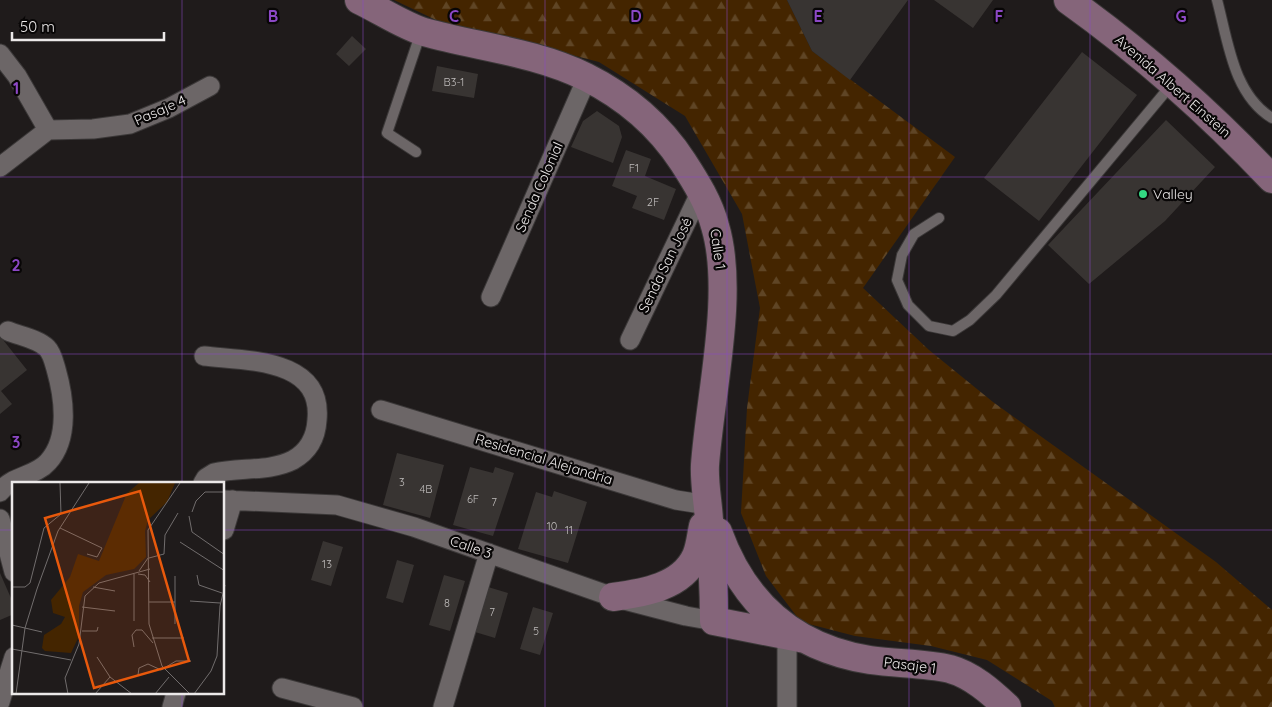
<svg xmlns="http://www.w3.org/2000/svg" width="1272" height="707" font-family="Quicksand,sans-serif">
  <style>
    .forest { fill: url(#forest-firs) }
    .building { fill: #383432 }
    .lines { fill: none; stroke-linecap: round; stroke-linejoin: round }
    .lane-casing { stroke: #3b3838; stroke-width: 12 }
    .street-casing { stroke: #3b3838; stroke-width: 21 }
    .secondary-casing { stroke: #3b3838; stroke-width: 30 }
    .lane { stroke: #6c6667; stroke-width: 10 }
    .street { stroke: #6c6667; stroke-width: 19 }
    .secondary { stroke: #85657a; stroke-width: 28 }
    .grid { fill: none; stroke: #8c48c5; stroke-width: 1; stroke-opacity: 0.55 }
    .poi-dot { fill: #33d882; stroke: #080606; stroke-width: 2 }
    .labels { text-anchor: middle; stroke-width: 4.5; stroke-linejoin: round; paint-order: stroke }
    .number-label { font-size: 11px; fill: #bfbcbb }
    .street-label { font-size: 14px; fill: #ece9e9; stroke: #080606 }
    .poi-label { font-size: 14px; fill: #ece9e9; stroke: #080606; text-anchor: start }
    .inset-road { fill: none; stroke: #716d6d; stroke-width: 1 }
    .view { fill: #e8590c; fill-opacity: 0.15; stroke: #e8590c; stroke-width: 2.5 }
    .inset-edge { fill: none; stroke: #ece9e9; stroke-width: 2.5 }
    .grid-label { font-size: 16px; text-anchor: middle; font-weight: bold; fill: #8c48c5; stroke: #080606; stroke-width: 4.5; stroke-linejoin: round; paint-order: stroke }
  </style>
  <defs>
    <pattern id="forest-firs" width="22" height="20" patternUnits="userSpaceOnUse" patternTransform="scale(1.25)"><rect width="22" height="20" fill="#442500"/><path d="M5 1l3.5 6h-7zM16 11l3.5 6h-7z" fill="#5f4525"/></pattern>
  </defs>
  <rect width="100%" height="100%" fill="#1f1b1b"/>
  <path class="forest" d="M 394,0 L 787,0 L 812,51 L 955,157 L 863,288 L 929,350 L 993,402 L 1216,562 L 1272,610 L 1272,707 L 1055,707 L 1052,701 L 987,660 L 931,646 L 855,636 L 801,622 L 766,576 L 741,513 L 747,408 L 760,308 L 742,214 L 685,116 L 599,62 L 436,20 Z"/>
  <path class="building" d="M 787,0 L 908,0 L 850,80 L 812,51 Z
    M 934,0 L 993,0 L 973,28 Z
    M 352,36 L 366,49 L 349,66 L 336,54 Z
    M 1082,52 L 1137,95 L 1039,221 L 984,178 Z
    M 437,66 L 478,74 L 474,98 L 432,91 Z
    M 597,111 L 619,126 L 622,137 L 613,163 L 571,147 L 583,121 Z
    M 1166,120 L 1215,167 L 1165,221 L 1089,284 L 1048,245 Z
    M 626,150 L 651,159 L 645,176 L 676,189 L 664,220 L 632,208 L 637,196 L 612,186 Z
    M 0,336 L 27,370 L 1,391 L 12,404 L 0,414 Z
    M 397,453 L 444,465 L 430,518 L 383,505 Z
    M 470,467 L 493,473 L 495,467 L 514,473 L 493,536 L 453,525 Z
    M 554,491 L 587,502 L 568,563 L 518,549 L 536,492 L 552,497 Z
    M 323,541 L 343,547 L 331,586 L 311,580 Z
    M 397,560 L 414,565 L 403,603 L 386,598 Z
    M 0,573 L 14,605 L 14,614 L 0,620 Z
    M 444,575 L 465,581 L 450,631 L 429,625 Z
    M 488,587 L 508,593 L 495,638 L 475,632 Z
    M 533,607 L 553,613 L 540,655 L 520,649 Z"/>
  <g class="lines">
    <defs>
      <path id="lane" d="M 1217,0 C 1228,41 1233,94 1272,118
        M 416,152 L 387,133 L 421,32
        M 939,218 L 914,234 L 902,255 L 897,280 L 908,305 L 929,326 L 953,331 L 970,320 L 996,295 L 1172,84"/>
      <path id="street" d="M 0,54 L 17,76 L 48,130
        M 0,167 L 48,130 L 93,129 L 130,124 L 169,108 L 210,86
        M 491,297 L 587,78
        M 630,340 L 701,191
        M 381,410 L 676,500 L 708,505
        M 203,483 L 206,478 L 214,473 C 240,467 269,472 293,460 C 309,451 316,437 317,420 C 323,358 247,361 204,356
        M 0,492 C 12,475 35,477 48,462 C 70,438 64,397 56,369 C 54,362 52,353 47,348 C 38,339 20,336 8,331
        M 224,500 L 337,505 L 414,527 L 613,597 L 686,616 L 714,621
        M 0,519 L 14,572
        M 224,530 L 233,500
        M 282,688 L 353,707
        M 0,702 L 14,657
        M 172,707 L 176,693
        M 443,707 L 489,553
        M 787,707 L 787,637"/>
      <path id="secondary" d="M 359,0 C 380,10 402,25 424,32 C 478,47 535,52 586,77 C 626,97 659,125 683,162 C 696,182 709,203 715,226 C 735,292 710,395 705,465 C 704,483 708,502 709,520 C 712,554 714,587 714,621 L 805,639
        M 1068,0 C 1142,53 1210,113 1272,179
        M 718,532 C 744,604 794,648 870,660 C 897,664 925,663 950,669 C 972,675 991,692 1007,707
        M 613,597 C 643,593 682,587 696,556 C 700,547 701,535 703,526"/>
    </defs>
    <use href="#lane" class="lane-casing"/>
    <use href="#street" class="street-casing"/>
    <use href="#secondary" class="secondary-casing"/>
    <use href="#lane" class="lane"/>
    <use href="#street" class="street"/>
    <use href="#secondary" class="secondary"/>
  </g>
  <path class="grid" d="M 182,0 L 182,483M 363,0 L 363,707M 545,0 L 545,707M 727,0 L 727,707M 909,0 L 909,707M 1090,0 L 1090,707M 0,177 L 1272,177M 0,354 L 1272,354M 0,530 L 14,530M 224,530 L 1272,530M 182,693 L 182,707"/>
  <circle class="poi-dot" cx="1143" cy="194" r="5"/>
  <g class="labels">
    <g class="number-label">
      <text x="454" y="86">B3-1</text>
      <text x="634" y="172">F1</text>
      <text x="653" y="206">2F</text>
      <text x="402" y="486">3</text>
      <text x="426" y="493">4B</text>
      <text x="473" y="503">6F</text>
      <text x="494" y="506">7</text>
      <text x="552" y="530">10</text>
      <text x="569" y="534">11</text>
      <text x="327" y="568">13</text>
      <text x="447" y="607">8</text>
      <text x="492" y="616">7</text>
      <text x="536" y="635">5</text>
    </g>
    <g class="street-label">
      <text transform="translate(1173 86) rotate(41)" y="5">Avenida Albert Einstein</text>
      <text transform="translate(160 110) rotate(-24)" y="5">Pasaje 4</text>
      <text transform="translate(539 187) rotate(-66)" y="5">Senda Colonial</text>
      <text transform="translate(718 249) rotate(82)" y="5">Calle 1</text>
      <text transform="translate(665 265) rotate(-64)" y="5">Senda San José</text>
      <text transform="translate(544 459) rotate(17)" y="5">Residencial Alejandria</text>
      <text transform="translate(471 547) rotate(19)" y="5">Calle 3</text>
      <text transform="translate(910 665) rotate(7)" y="5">Pasaje 1</text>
    </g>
    <g class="poi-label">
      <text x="1153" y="199">Valley</text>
    </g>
  </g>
  <g transform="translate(12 482)">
    <rect width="212" height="212" fill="#1f1b1b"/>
    <path d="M 127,1 L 163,1 L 155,20 L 136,38 L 133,49 L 134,75 L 122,87 L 94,93 L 71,110 L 67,124 L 67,154 L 59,171 L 33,169 L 30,166 L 32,153 L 49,142 L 53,135 L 41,131 L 39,118 L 58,95 L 66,72 L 87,79 L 115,11 Z" fill="#442500"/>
    <path class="inset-road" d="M 168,1 L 136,48 L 137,142 L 150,184 L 178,212M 180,30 L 184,19 L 193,10 L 213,10M 177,34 L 180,50 L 213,73M 48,46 L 90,66 L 85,75 L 75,72M 168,60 L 213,89M 137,76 L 152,72 L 153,53 L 166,31M 127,89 L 136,76M 126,92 L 133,93 L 138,100M 185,93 L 187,103 L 210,111M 0,105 L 13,105 L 18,101 L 32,46 L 49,32 L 48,1M 81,105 L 103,109M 178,119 L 208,121M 137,120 L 163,120M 70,125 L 103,129M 122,139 L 122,92M 163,142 L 163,94M 0,143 L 30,150M 70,149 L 85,149 L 86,145M 140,156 L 172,156M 122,165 L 120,153 L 124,148 L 130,148 L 141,161M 0,167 L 59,178M 85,175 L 98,195 L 120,212M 126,193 L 127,186 L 136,182 L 149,188 L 164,179 L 179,179M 4,212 L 13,146 L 25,107 L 46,49 L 77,1M 56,212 L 53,196 L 67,162 L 73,114 L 87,101 L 138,87M 83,212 L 98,195M 143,212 L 157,195M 182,212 L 199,189 L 205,174 L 208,124 L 213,103"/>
    <path class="view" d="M 128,9 L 177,179 L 82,206 L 33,36 Z"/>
    <rect width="212" height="212" class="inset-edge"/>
  </g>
  <g class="grid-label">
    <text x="273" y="22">B</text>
    <text x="454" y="22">C</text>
    <text x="636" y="22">D</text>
    <text x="818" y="22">E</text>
    <text x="999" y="22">F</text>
    <text x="1181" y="22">G</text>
    <text x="16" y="94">1</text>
    <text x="16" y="271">2</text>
    <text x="16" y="448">3</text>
  </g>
  <path d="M12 32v8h152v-8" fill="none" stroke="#ece9e9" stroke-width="2.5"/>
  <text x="20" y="32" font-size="15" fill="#ece9e9" stroke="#080606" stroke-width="4" paint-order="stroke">50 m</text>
</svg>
